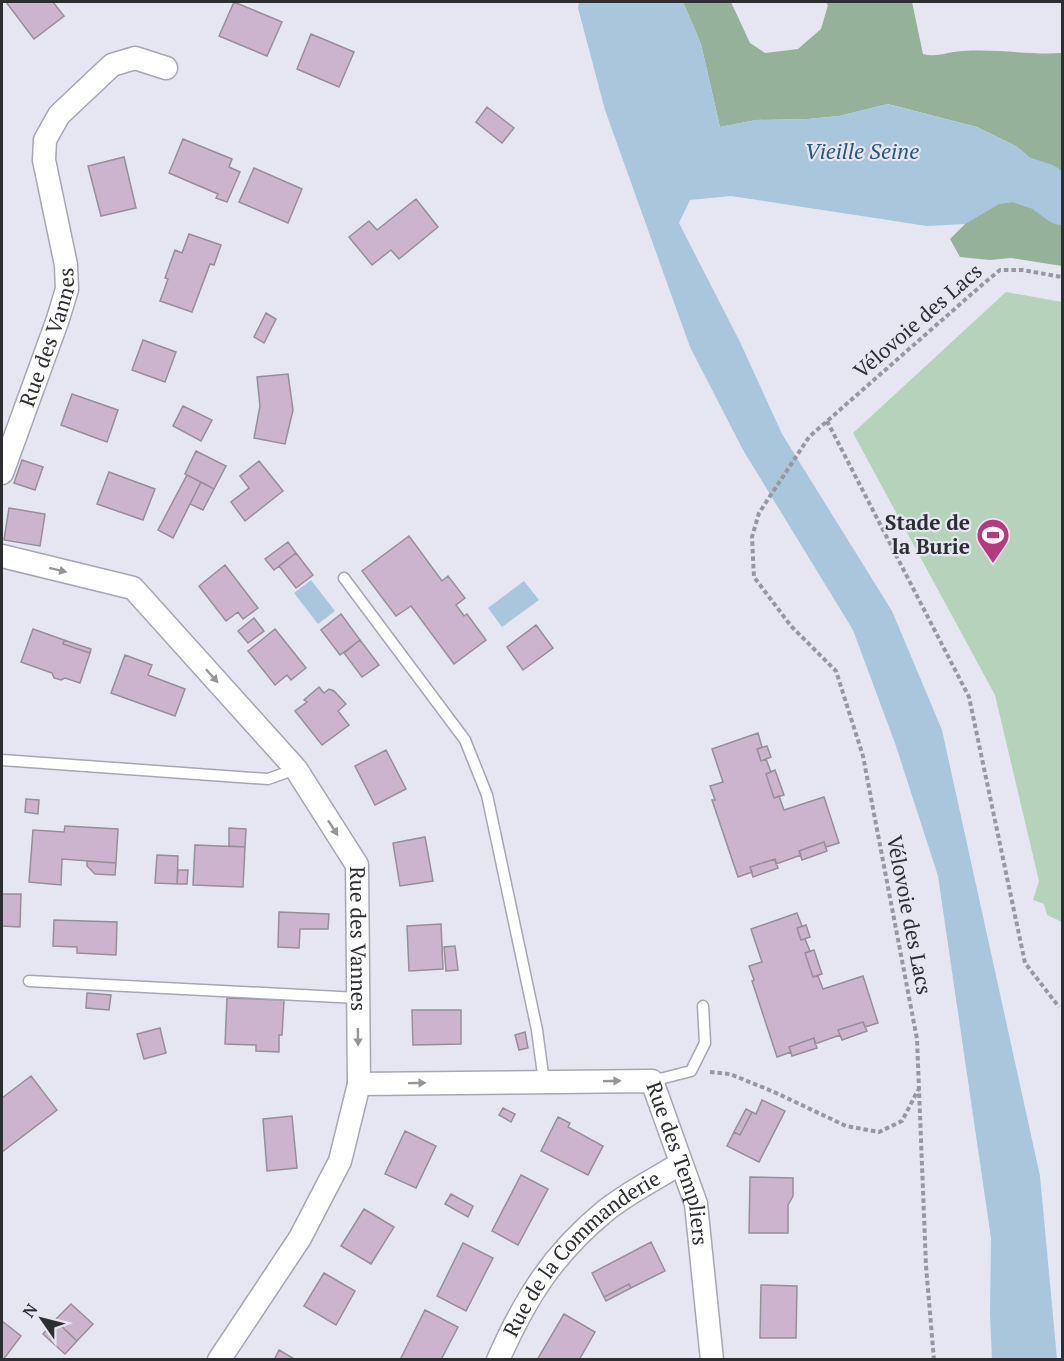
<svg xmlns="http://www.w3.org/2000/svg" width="1064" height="1361" font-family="'PT Serif',serif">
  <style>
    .green { fill: #b5d2ba }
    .forest { fill: #95b19a }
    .water { fill: #a9c6dd }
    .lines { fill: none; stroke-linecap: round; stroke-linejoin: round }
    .river { stroke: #a9c6dd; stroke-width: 48 }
    .building { fill: #ccb4cf; stroke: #978e98; stroke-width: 1.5 }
    .lane-casing { stroke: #a6a7b3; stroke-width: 13 }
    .street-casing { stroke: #a6a7b3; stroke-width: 25 }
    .path { stroke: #9697a0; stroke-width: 4; stroke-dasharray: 4.5 3; stroke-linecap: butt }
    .lane { stroke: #fff; stroke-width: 10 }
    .street { stroke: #fff; stroke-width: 22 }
    .oneway { fill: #969698 }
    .labels { text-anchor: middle; stroke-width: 4.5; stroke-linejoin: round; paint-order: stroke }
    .street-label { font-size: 21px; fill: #2d2e32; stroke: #e5e6f2 }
    .poi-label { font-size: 21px; font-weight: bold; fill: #2d2e32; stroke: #e5e6f2; text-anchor: end }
    .water-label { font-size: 22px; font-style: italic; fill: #28587a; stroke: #e5e6f2 }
  </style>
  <rect width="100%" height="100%" fill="#e5e6f2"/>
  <path class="green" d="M 1006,292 L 1062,302 L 1062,922 L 1047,915 L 1044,904 L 1033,900 L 1039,881 L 995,695 L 853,433 Z"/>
  <path class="forest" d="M 683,2 L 731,2 L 750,43 L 765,53 L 798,49 L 821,29 L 828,5 L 825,2 L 912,2 L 923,54 C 938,58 949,51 964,51 C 997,49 1030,55 1062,53 L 1062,181 L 1052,177 L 1016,146 L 977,127 L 888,104 L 839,116 L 808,119 L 756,120 L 720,127 L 701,44 Z
    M 1030,200 L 1043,213 L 1062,217 L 1062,266 L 1011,258 L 990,260 L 960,257 L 950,239 L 965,224 L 994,204 Z"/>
  <path class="water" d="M 579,2 L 683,2 L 701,44 L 720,127 L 756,120 L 808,119 L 839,116 L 887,104 L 977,127 L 1016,146 L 1052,177 L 1030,200 L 999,204 L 965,224 L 927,226 L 731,196 L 690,200 L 679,223 L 740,342 L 782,434 L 892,611 L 942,730 L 1040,1176 L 1057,1359 L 992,1359 L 990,1315 L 991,1238 L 938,876 L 896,746 L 853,630 L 743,450 L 690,347 L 605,110 L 578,8 Z
    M 311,580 L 335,611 L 318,624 L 294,593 Z
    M 524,581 L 539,600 L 502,627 L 488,608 Z"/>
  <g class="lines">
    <path class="river" d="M 979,166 L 1043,187 L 1062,201"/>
  </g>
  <path class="building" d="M 6,2 L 53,2 L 64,16 L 34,39 Z
    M 234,2 L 282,22 L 267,56 L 219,36 Z
    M 311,34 L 354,52 L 339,87 L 297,69 Z
    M 487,107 L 514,128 L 502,143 L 476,122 Z
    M 183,139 L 232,159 L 229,167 L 240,172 L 227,202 L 216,198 L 218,194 L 169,173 Z
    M 124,157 L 136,208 L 101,216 L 88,166 Z
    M 254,168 L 302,189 L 288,223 L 239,202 Z
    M 416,199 L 438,227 L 399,259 L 391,250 L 372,265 L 349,237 L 369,221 L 377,230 Z
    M 189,234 L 221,245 L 214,265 L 210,264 L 192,312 L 160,301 L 168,279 L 165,278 L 175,250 L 182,253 Z
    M 266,313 L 276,319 L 264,343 L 254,337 Z
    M 143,340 L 176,352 L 165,382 L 132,370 Z
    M 288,374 L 293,410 L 285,444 L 254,438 L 260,406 L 257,377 Z
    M 72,394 L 118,410 L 107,442 L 61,425 Z
    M 183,406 L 212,420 L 201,441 L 173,426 Z
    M 196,451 L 226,466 L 214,489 L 185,474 Z
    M 22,460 L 43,467 L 35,490 L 14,483 Z
    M 259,461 L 283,491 L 245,521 L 231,502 L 249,488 L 240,476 Z
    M 109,472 L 155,489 L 143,520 L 97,504 Z
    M 187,475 L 201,482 L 173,538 L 158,530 Z
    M 201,482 L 214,489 L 203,510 L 190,504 Z
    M 9,508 L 45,514 L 40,546 L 4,540 Z
    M 409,536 L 442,581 L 448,576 L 465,598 L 456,605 L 464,616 L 467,614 L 486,640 L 454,664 L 411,606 L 396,616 L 362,571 Z
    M 288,542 L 296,553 L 274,570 L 265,559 Z
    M 296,553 L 313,575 L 296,588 L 279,566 Z
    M 225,565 L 258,608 L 243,619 L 238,612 L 226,621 L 199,586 Z
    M 341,614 L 360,640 L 340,655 L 321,630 Z
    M 254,618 L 264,631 L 248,643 L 238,631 Z
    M 536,625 L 553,648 L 523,670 L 507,647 Z
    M 33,629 L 64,640 L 63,644 L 90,653 L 80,683 L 65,678 L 61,680 L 54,678 L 52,673 L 21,662 Z
    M 275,629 L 306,668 L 291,680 L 287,675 L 275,685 L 248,651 Z
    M 64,640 L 91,649 L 90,653 L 63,644 Z
    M 360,640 L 379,665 L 362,677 L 344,653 Z
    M 125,655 L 152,665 L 148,675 L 185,689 L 175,716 L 111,693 Z
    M 319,687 L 324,693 L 329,689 L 334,691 L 346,704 L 338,711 L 349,725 L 322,745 L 295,711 L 307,702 L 304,700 Z
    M 758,733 L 762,747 L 757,749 L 761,761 L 766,759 L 771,772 L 766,774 L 774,798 L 779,796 L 784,810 L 824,797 L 839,843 L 826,847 L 824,842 L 799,851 L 801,855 L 776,864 L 775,859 L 750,867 L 752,872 L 738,877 L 712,800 L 715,800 L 710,786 L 723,782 L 712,749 Z
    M 767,746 L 771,757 L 761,761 L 757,749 Z
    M 386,750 L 406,789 L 375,805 L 355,766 Z
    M 775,770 L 784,795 L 774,798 L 766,774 Z
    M 26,799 L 39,800 L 38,814 L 25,812 Z
    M 65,826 L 118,829 L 116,863 L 62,859 L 61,885 L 29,882 L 33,830 L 64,832 Z
    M 229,828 L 246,829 L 245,847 L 229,846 Z
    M 425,837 L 433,881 L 400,886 L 393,843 Z
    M 824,842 L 827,851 L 802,860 L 799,851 Z
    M 195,845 L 245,847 L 243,887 L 193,885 Z
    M 157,855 L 178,856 L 177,884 L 155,883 Z
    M 775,859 L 778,868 L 753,877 L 750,867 Z
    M 87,861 L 116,863 L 115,875 L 95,874 L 87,866 Z
    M 178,870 L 188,870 L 187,884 L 177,884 Z
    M 2,894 L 21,894 L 20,927 L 2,926 Z
    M 279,912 L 329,914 L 328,929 L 300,929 L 299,948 L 278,947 Z
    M 797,913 L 802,926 L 797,928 L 801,940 L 805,939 L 810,951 L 805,953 L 813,977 L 818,976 L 823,989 L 863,976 L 878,1023 L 865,1027 L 863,1022 L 838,1030 L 840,1035 L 815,1044 L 814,1038 L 789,1047 L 791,1052 L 777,1057 L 752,981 L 754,980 L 749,966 L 762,962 L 751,929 Z
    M 54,920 L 117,922 L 116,955 L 77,953 L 77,947 L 53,946 Z
    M 441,924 L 443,969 L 409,971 L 407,926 Z
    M 806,925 L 810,937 L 801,940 L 797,928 Z
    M 455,946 L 458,970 L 446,971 L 444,947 Z
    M 814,950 L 822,974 L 813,977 L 805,953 Z
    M 87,993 L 111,995 L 109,1010 L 86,1008 Z
    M 227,998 L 284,1000 L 282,1035 L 279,1035 L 279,1052 L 256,1051 L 256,1045 L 225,1044 Z
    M 412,1010 L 461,1010 L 461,1044 L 413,1045 Z
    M 863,1022 L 867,1031 L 842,1040 L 838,1030 Z
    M 160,1028 L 166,1053 L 144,1059 L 137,1034 Z
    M 525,1032 L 528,1048 L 519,1050 L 515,1035 Z
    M 814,1038 L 817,1048 L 792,1056 L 789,1047 Z
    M 31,1076 L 57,1110 L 2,1152 L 2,1098 Z
    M 762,1100 L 785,1111 L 759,1162 L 727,1146 L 734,1132 L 740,1135 L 752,1112 L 756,1114 Z
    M 503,1108 L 515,1114 L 511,1122 L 499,1115 Z
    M 746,1109 L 752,1112 L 740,1135 L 734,1132 Z
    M 292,1116 L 297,1168 L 267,1171 L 263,1119 Z
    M 558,1117 L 570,1123 L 568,1127 L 603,1146 L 588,1175 L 541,1151 Z
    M 405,1131 L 436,1146 L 416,1188 L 385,1174 Z
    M 521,1175 L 548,1189 L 518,1245 L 492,1231 Z
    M 750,1177 L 793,1178 L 793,1196 L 788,1205 L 788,1233 L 749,1233 Z
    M 451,1194 L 473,1206 L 468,1217 L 445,1204 Z
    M 364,1209 L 394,1227 L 371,1264 L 341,1246 Z
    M 651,1242 L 665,1271 L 631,1288 L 629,1284 L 604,1297 L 592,1273 Z
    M 463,1243 L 493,1258 L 466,1311 L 437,1296 Z
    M 324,1273 L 355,1291 L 336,1325 L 304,1306 Z
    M 629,1284 L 631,1288 L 606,1301 L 604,1297 Z
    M 761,1285 L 797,1286 L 796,1338 L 760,1338 Z
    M 71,1304 L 93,1324 L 77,1341 L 55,1320 Z
    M 425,1310 L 458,1327 L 444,1354 L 441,1360 L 400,1360 Z
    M 564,1314 L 595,1332 L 579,1360 L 537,1360 Z
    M 55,1320 L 77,1341 L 65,1354 L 43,1334 Z
    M 2,1321 L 21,1336 L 3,1360 L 2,1360 Z
    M 279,1350 L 296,1360 L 274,1360 Z"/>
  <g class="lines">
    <defs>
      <path id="lane" d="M 344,578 L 465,740 L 487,795 L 537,1030 L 544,1082
        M 2,760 L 268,779 L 296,769
        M 29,981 L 358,998
        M 652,1081 L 691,1071 L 705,1043 L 703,1006"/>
      <g id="street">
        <path id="s1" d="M 2,473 L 58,319 L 67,289 L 66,265 L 44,160 L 45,140 L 59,115 L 112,65 L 135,58 L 166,68"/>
        <path id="s2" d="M 2,556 L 133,588 L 296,769 L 357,865 L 359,1084 L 340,1161 L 300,1238 L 219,1360"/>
        <path id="s3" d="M 359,1084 L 652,1081 L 696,1204 L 712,1360"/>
        <path id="s4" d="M 498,1360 C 525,1299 552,1255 604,1212 C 627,1193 656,1179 681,1163"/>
      </g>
    </defs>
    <use href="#lane" class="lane-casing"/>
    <use href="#street" class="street-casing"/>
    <path class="path" d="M 827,421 L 969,697 L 1025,963 L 1059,1007
      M 710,1072 L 730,1074 L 774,1092 L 846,1126 L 879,1132 L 902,1121 L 918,1090
      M 934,1360 L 926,1266 L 917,1039 L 863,756 L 836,671 L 791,626 L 754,577 L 752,537 L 759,513 L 809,437 L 983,284 L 1000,270 L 1022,270 L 1062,277"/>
    <use href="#lane" class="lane"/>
    <use href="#street" class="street"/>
  </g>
  <defs><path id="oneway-solid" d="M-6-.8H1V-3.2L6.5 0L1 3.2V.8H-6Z" transform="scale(1.5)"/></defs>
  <g class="oneway">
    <use href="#oneway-solid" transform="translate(58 570) rotate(14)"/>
    <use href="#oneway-solid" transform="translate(212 676) rotate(48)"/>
    <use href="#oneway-solid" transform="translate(333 828) rotate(57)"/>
    <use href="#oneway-solid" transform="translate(358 1037) rotate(89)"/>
    <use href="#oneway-solid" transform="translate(612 1081) rotate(-1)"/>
    <use href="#oneway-solid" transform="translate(417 1083) rotate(-1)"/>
  </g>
  <defs>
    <symbol id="stadium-pin" viewBox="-11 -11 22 30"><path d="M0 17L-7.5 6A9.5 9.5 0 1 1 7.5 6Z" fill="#ba377e" stroke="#e5e6f2"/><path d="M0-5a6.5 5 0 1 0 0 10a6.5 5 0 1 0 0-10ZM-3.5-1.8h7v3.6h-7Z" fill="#fff"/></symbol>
  </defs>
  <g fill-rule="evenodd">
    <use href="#stadium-pin" x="974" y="516" width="38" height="52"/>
  </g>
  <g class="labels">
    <g class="street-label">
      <text transform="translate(918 321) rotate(-41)" y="7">Vélovoie des Lacs</text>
      <text dy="7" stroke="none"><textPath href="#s1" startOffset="144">Rue des Vannes</textPath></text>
      <text transform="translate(909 915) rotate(79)" y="7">Vélovoie des Lacs</text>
      <text dy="7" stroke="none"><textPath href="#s2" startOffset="566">Rue des Vannes</textPath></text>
      <text dy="7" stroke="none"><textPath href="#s3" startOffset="380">Rue des Templiers</textPath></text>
      <text dy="7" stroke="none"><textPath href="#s4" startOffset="138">Rue de la Commanderie</textPath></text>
    </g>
    <g class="poi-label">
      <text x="970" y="530">Stade de<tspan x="970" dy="24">la Burie</tspan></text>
    </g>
    <g class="water-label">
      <text x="862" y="159">Vieille Seine</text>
    </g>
  </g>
  <rect width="1064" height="1361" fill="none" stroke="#2d2e32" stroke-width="6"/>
  <g transform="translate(42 1319) rotate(305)" stroke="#e5e6f2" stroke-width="4.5" paint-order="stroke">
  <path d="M0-4.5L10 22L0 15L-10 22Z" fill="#2d2e32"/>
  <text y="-9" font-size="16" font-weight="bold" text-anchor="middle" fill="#2d2e32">N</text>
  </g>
</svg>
